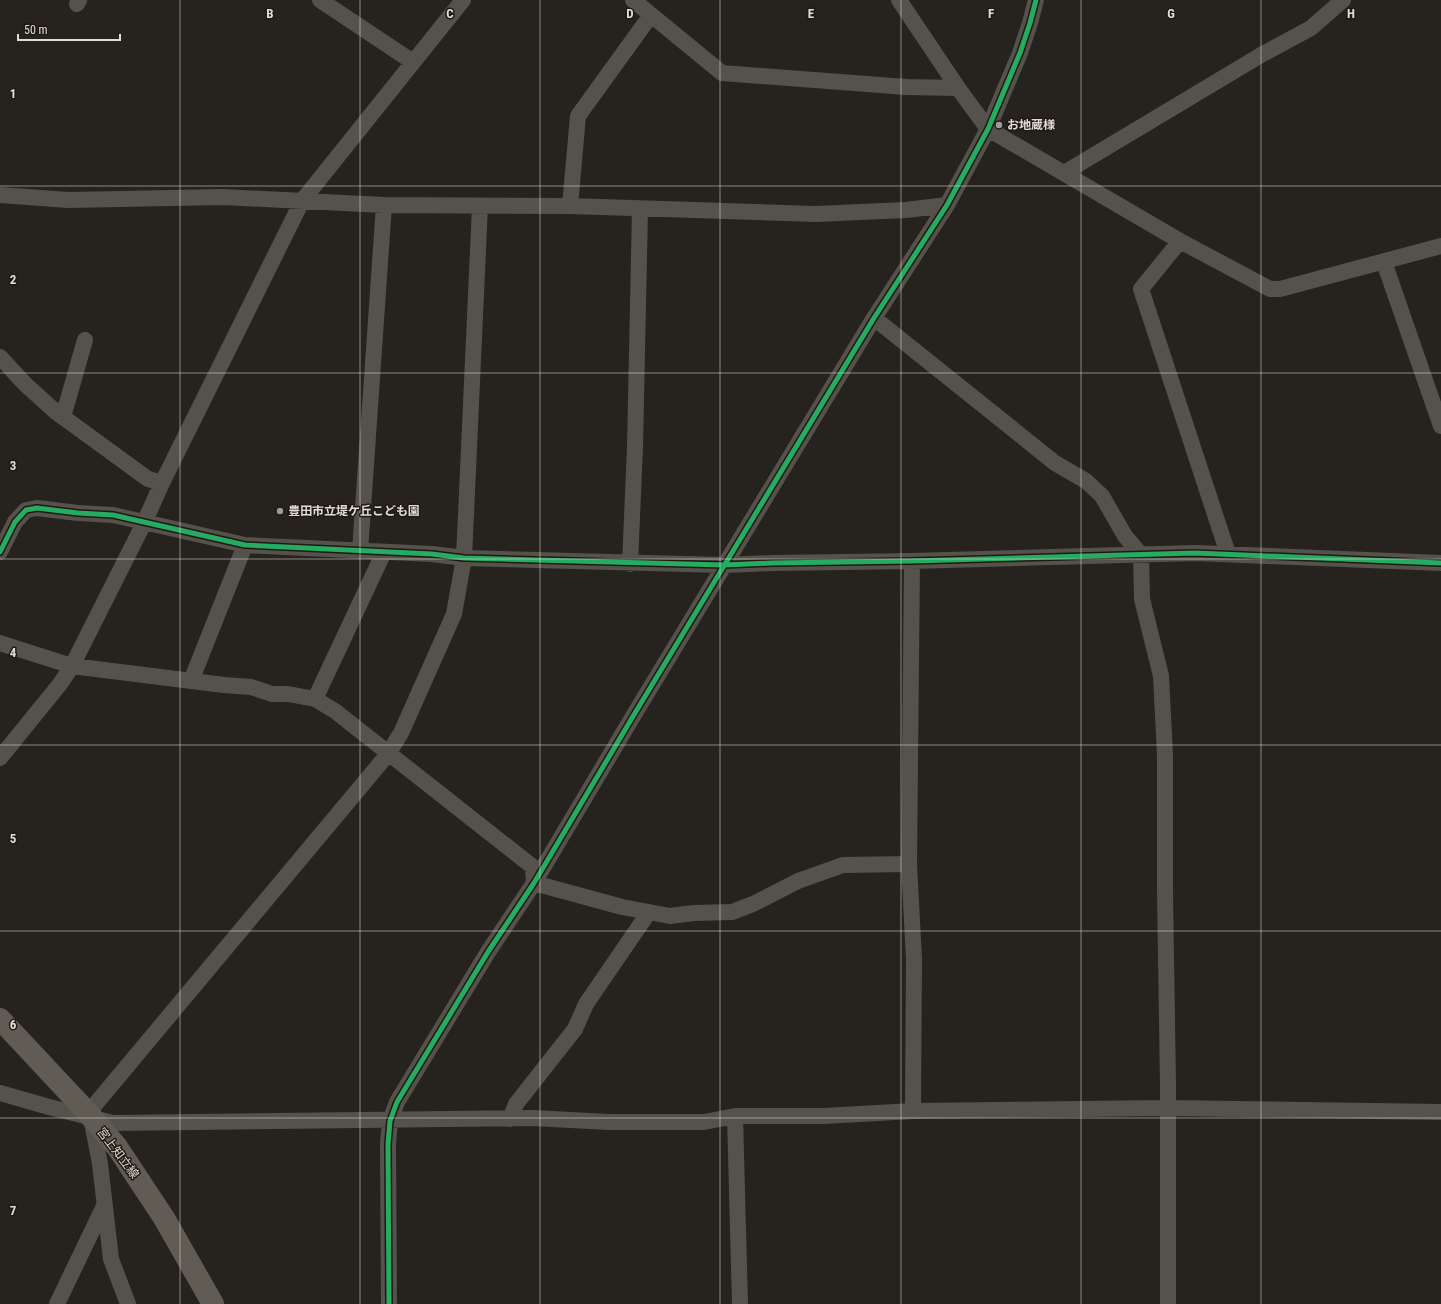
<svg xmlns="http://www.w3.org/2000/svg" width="1441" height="1304" font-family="'Roboto Condensed','Noto Sans JP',sans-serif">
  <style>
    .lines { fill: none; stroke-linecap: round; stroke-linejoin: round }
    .minor { stroke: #55524b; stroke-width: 16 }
    .secondary { stroke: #605c54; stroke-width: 22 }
    .cycleway-casing { stroke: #201912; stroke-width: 8 }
    .cycleway { stroke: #26ab63; stroke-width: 5 }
    .grid { fill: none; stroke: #e1dcd7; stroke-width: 1; stroke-opacity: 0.55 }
    .poi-dot { fill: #a09b96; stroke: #201912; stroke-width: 1.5 }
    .labels { text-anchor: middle; stroke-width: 3; stroke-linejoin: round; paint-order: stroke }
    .poi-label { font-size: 12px; font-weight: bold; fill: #e1dcd7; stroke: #201912; text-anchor: start }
    .street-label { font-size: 12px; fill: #e1dcd7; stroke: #201912 }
    .grid-label { font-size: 13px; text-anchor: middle; font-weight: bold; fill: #e1dcd7; stroke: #201912; stroke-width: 3; stroke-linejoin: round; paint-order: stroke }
  </style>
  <rect width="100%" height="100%" fill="#26221e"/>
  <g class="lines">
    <path class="minor" d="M 320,0 L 413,62
      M 633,0 L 722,73 L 906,87 L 958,88
      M 899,0 L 958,88 L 988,129 L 1180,241 L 1270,289 L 1280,289 L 1441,246
      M 77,4 L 79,0
      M 1064,173 L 1261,55 L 1311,28 L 1343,0
      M 0,195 L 68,200 L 222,197 L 384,205 L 570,206 L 816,214 L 906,210 L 947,205
      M 570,206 L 578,116 L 651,15
      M 1180,241 L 1141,289 L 1228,554
      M 1384,262 L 1441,426
      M 874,318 L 1055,463 L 1086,481 L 1102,496 L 1125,536 L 1141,555 L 1142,599 L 1161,676 L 1165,755 L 1165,893 L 1168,1084 L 1168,1304
      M 0,357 L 25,384 L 56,412 L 148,479 L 162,483
      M 63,417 L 85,340
      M 360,551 L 384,205
      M 0,552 L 15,522 L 26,510 L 37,508 L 78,513 L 113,515 L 245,545 L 432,554 L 464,558 L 724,565 L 772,563 L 912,561 L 1195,553 L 1441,563
      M 912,561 L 909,864 L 914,959 L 913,1111
      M 630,564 L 635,447 L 640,209
      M 0,643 L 72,666 L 224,685 L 251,687 L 272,694 L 288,694 L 315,699 L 335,711 L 533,867 L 534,883
      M 191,681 L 245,545
      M 315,699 L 384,552
      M 0,758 L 60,684 L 72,666 L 144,523 L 162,483 L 302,201 L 463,0
      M 534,883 L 622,907 L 670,916 L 694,913 L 732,912 L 753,904 L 798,881 L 843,865 L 909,864
      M 0,1093 L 49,1107 L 113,1123 L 533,1118 L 609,1122 L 704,1122 L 735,1116 L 824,1116 L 913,1111 L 1168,1108 L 1441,1112
      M 88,1113 L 388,754 L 401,733 L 454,614 L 464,558 L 480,206
      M 735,1116 L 740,1304
      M 91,1117 L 100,1164 L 111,1259 L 128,1304
      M 510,1119 L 516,1104 L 575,1029 L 586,1004 L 649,912
      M 57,1304 L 104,1206
      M 389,1304 L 388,1144 L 390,1121 L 397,1102 L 488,952 L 534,883 L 635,713 L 874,318 L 947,205 L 988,129 L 1020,53 L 1030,23 L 1036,0"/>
    <path class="secondary" d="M 0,1019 L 88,1113 L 117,1147 L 164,1218 L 213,1304"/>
    <defs>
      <path id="cycleway" d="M 0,552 L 15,522 L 26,510 L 37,508 L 78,513 L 113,515 L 245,545 L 432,554 L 464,558 L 724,565 L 772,563 L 912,561 L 1195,553 L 1441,563
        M 389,1304 L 388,1144 L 390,1121 L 397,1102 L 488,952 L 534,883 L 635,713 L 874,318 L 947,205 L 988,129 L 1020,53 L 1030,23 L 1036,0"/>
    </defs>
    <use href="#cycleway" class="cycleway-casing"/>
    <use href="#cycleway" class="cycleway"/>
  </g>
  <path class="grid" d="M 180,0 L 180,1304M 360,0 L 360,1304M 540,0 L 540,1304M 720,0 L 720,1304M 901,0 L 901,1304M 1081,0 L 1081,1304M 1261,0 L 1261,1304M 0,186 L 1441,186M 0,373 L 1441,373M 0,559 L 1441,559M 0,745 L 1441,745M 0,931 L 1441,931M 0,1118 L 1441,1118"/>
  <g class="poi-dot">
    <circle cx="999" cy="125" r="4"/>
    <circle cx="280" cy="511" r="4"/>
  </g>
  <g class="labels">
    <g class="poi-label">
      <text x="1007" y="129">お地蔵様</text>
      <text x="288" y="515">豊田市立堤ケ丘こども園</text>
    </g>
    <g class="street-label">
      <text transform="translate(118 1153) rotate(53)" y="4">宮上知立線</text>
    </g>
  </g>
  <g class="grid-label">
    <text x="270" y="18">B</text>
    <text x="450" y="18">C</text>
    <text x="630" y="18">D</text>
    <text x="811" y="18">E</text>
    <text x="991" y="18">F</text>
    <text x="1171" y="18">G</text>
    <text x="1351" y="18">H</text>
    <text x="13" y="98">1</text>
    <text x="13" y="284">2</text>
    <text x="13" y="470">3</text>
    <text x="13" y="657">4</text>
    <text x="13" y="843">5</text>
    <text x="13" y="1029">6</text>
    <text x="13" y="1215">7</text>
  </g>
  <path d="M18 34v6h102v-6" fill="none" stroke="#e1dcd7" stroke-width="2"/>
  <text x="24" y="34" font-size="12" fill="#e1dcd7" stroke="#201912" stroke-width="3" paint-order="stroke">50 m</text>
</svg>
